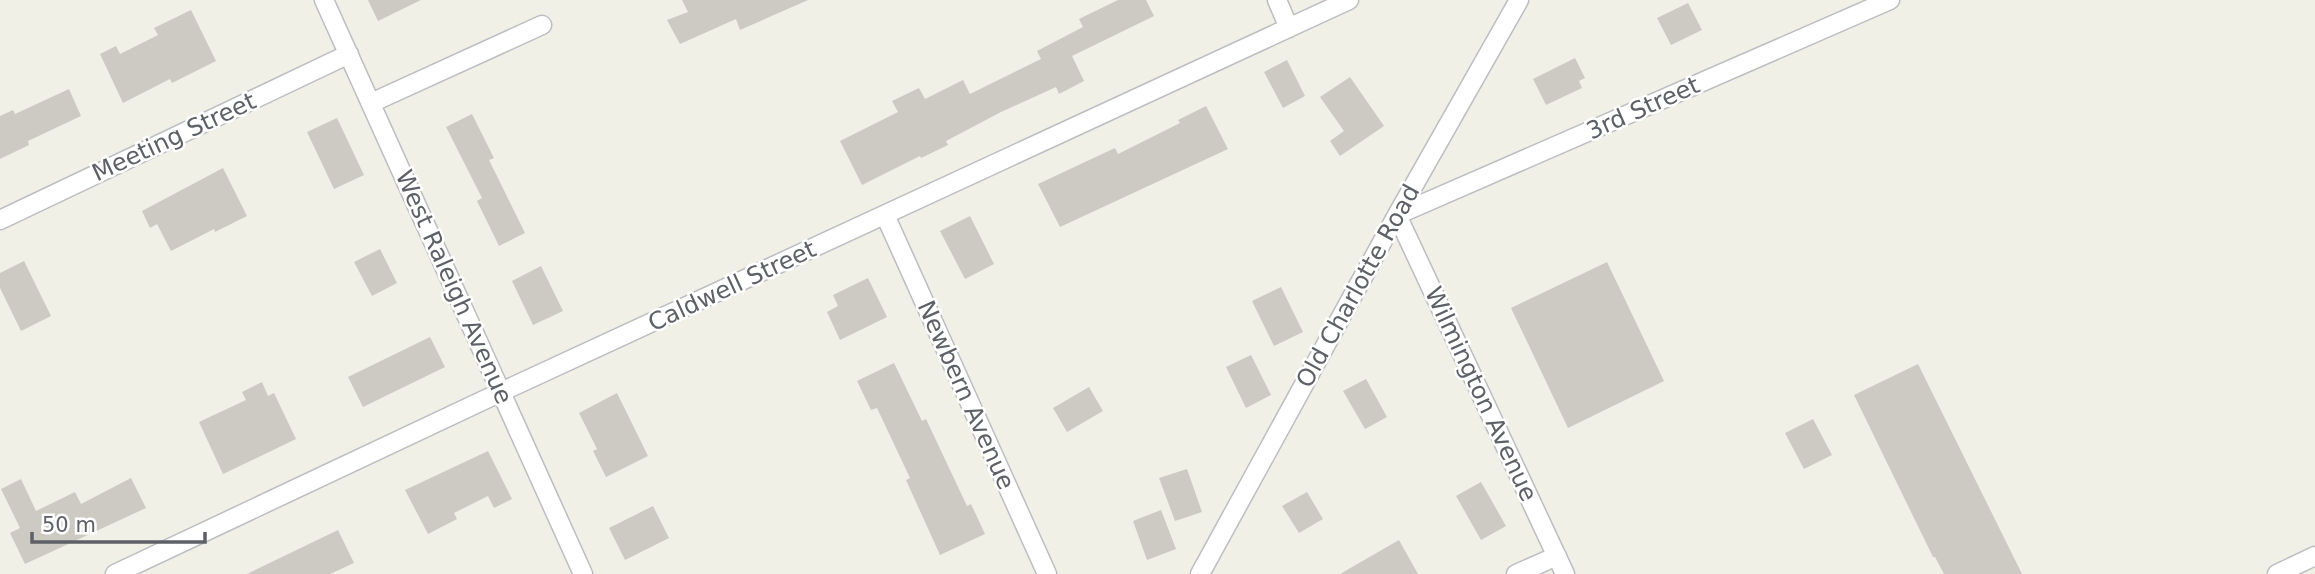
<svg xmlns="http://www.w3.org/2000/svg" width="2315" height="574" font-family="'DejaVu Sans',sans-serif">
  <style>
    .building { fill: #cccac3 }
    .lines { fill: none; stroke-linecap: round; stroke-linejoin: round }
    .street-casing { stroke: #bbbdc2; stroke-width: 21 }
    .street { stroke: #fff; stroke-width: 18 }
    .labels { text-anchor: middle; stroke-width: 5; stroke-linejoin: round; paint-order: stroke }
    .street-label { font-size: 24px; fill: #5e6067; stroke: #fff }
  </style>
  <rect width="100%" height="100%" fill="#f0f0e6"/>
  <path class="building" d="M 368,0 L 421,0 L 378,21 Z
    M 682,0 L 808,0 L 740,30 L 736,19 L 680,44 L 667,20 L 688,12 Z
    M 1118,0 L 1146,0 L 1154,16 L 1072,56 L 1084,81 L 1059,94 L 1056,87 L 1001,112 L 946,141 L 948,145 L 921,158 L 920,156 L 862,185 L 840,141 L 898,112 L 892,101 L 919,88 L 925,99 L 963,80 L 970,94 L 1041,59 L 1037,51 L 1083,27 L 1079,19 Z
    M 1688,3 L 1702,30 L 1671,45 L 1657,18 Z
    M 191,10 L 216,61 L 172,83 L 170,79 L 123,103 L 100,54 L 116,46 L 120,54 L 158,35 L 154,28 Z
    M 1575,58 L 1585,78 L 1579,81 L 1582,88 L 1546,105 L 1533,79 Z
    M 1287,60 L 1305,96 L 1283,108 L 1264,72 Z
    M 1350,77 L 1384,126 L 1340,156 L 1330,141 L 1344,131 L 1320,97 Z
    M 69,89 L 81,116 L 28,141 L 29,145 L 0,159 L 0,116 L 13,110 L 15,114 Z
    M 1206,106 L 1228,149 L 1060,227 L 1038,184 L 1115,148 L 1118,154 L 1180,123 L 1178,120 Z
    M 472,114 L 494,158 L 489,160 L 525,233 L 499,246 L 477,201 L 482,198 L 446,127 Z
    M 337,118 L 364,175 L 334,189 L 307,132 Z
    M 223,168 L 247,216 L 215,232 L 214,229 L 171,251 L 157,224 L 150,228 L 142,211 Z
    M 970,216 L 994,264 L 965,279 L 940,231 Z
    M 380,249 L 397,283 L 372,296 L 354,262 Z
    M 24,261 L 51,316 L 21,331 L 0,288 L 0,273 Z
    M 1607,262 L 1664,381 L 1568,428 L 1511,308 Z
    M 541,266 L 563,311 L 533,325 L 512,281 Z
    M 868,278 L 887,317 L 840,340 L 827,312 L 838,306 L 833,295 Z
    M 1281,287 L 1303,332 L 1274,346 L 1252,301 Z
    M 430,337 L 445,367 L 363,407 L 348,377 Z
    M 1251,355 L 1271,395 L 1246,408 L 1226,367 Z
    M 894,363 L 922,421 L 926,419 L 967,506 L 971,504 L 985,534 L 940,555 L 906,480 L 910,478 L 877,408 L 871,410 L 857,381 Z
    M 1918,364 L 2022,574 L 1944,574 L 1935,557 L 1933,557 L 1893,475 L 1854,395 Z
    M 1366,379 L 1387,417 L 1365,429 L 1343,391 Z
    M 262,382 L 268,396 L 274,393 L 296,439 L 223,474 L 199,422 L 246,400 L 242,392 Z
    M 1089,387 L 1103,411 L 1067,432 L 1053,408 Z
    M 617,393 L 648,456 L 606,477 L 593,451 L 597,449 L 579,413 Z
    M 1813,419 L 1832,455 L 1804,469 L 1785,433 Z
    M 488,451 L 512,499 L 494,508 L 488,496 L 454,513 L 457,519 L 428,534 L 405,490 Z
    M 1187,469 L 1202,512 L 1175,521 L 1159,478 Z
    M 131,478 L 146,508 L 25,564 L 10,533 L 20,528 L 1,489 L 21,479 L 36,511 L 75,492 L 81,504 Z
    M 1481,482 L 1506,526 L 1481,540 L 1456,496 Z
    M 1307,492 L 1323,519 L 1299,533 L 1282,506 Z
    M 653,506 L 669,538 L 625,560 L 609,528 Z
    M 1161,510 L 1176,549 L 1147,560 L 1133,521 Z
    M 338,530 L 354,563 L 330,574 L 247,574 Z
    M 1399,540 L 1418,574 L 1340,574 Z"/>
  <g class="lines">
    <defs>
      <path id="street" d="M 324,0 L 583,574
        M 1277,0 L 1289,28
        M 371,103 L 542,25
        M 885,215 L 1047,574
        M 0,220 L 349,54
        M 115,574 L 501,392 L 1349,0
        M 1200,574 L 1397,215 L 1519,0
        M 1516,574 L 1557,556
        M 1565,574 L 1397,215 L 1890,0
        M 2277,574 L 2315,556"/>
    </defs>
    <use href="#street" class="street-casing"/>
    <use href="#street" class="street"/>
  </g>
  <g class="labels">
    <g class="street-label">
      <text transform="translate(1643 108) rotate(-24)" y="8">3rd Street</text>
      <text transform="translate(174 137) rotate(-25)" y="8">Meeting Street</text>
      <text transform="translate(732 286) rotate(-25)" y="8">Caldwell Street</text>
      <text transform="translate(1358 286) rotate(-61)" y="8">Old Charlotte Road</text>
      <text transform="translate(454 287) rotate(66)" y="8">West Raleigh Avenue</text>
      <text transform="translate(1481 394) rotate(65)" y="8">Wilmington Avenue</text>
      <text transform="translate(966 395) rotate(66)" y="8">Newbern Avenue</text>
    </g>
  </g>
  <path d="M32 532v10h173v-10" fill="none" stroke="#5e6067" stroke-width="3.5"/>
  <text x="42" y="532" font-size="21" fill="#5e6067" stroke="#ffffff" stroke-width="5" paint-order="stroke">50 m</text>
</svg>
